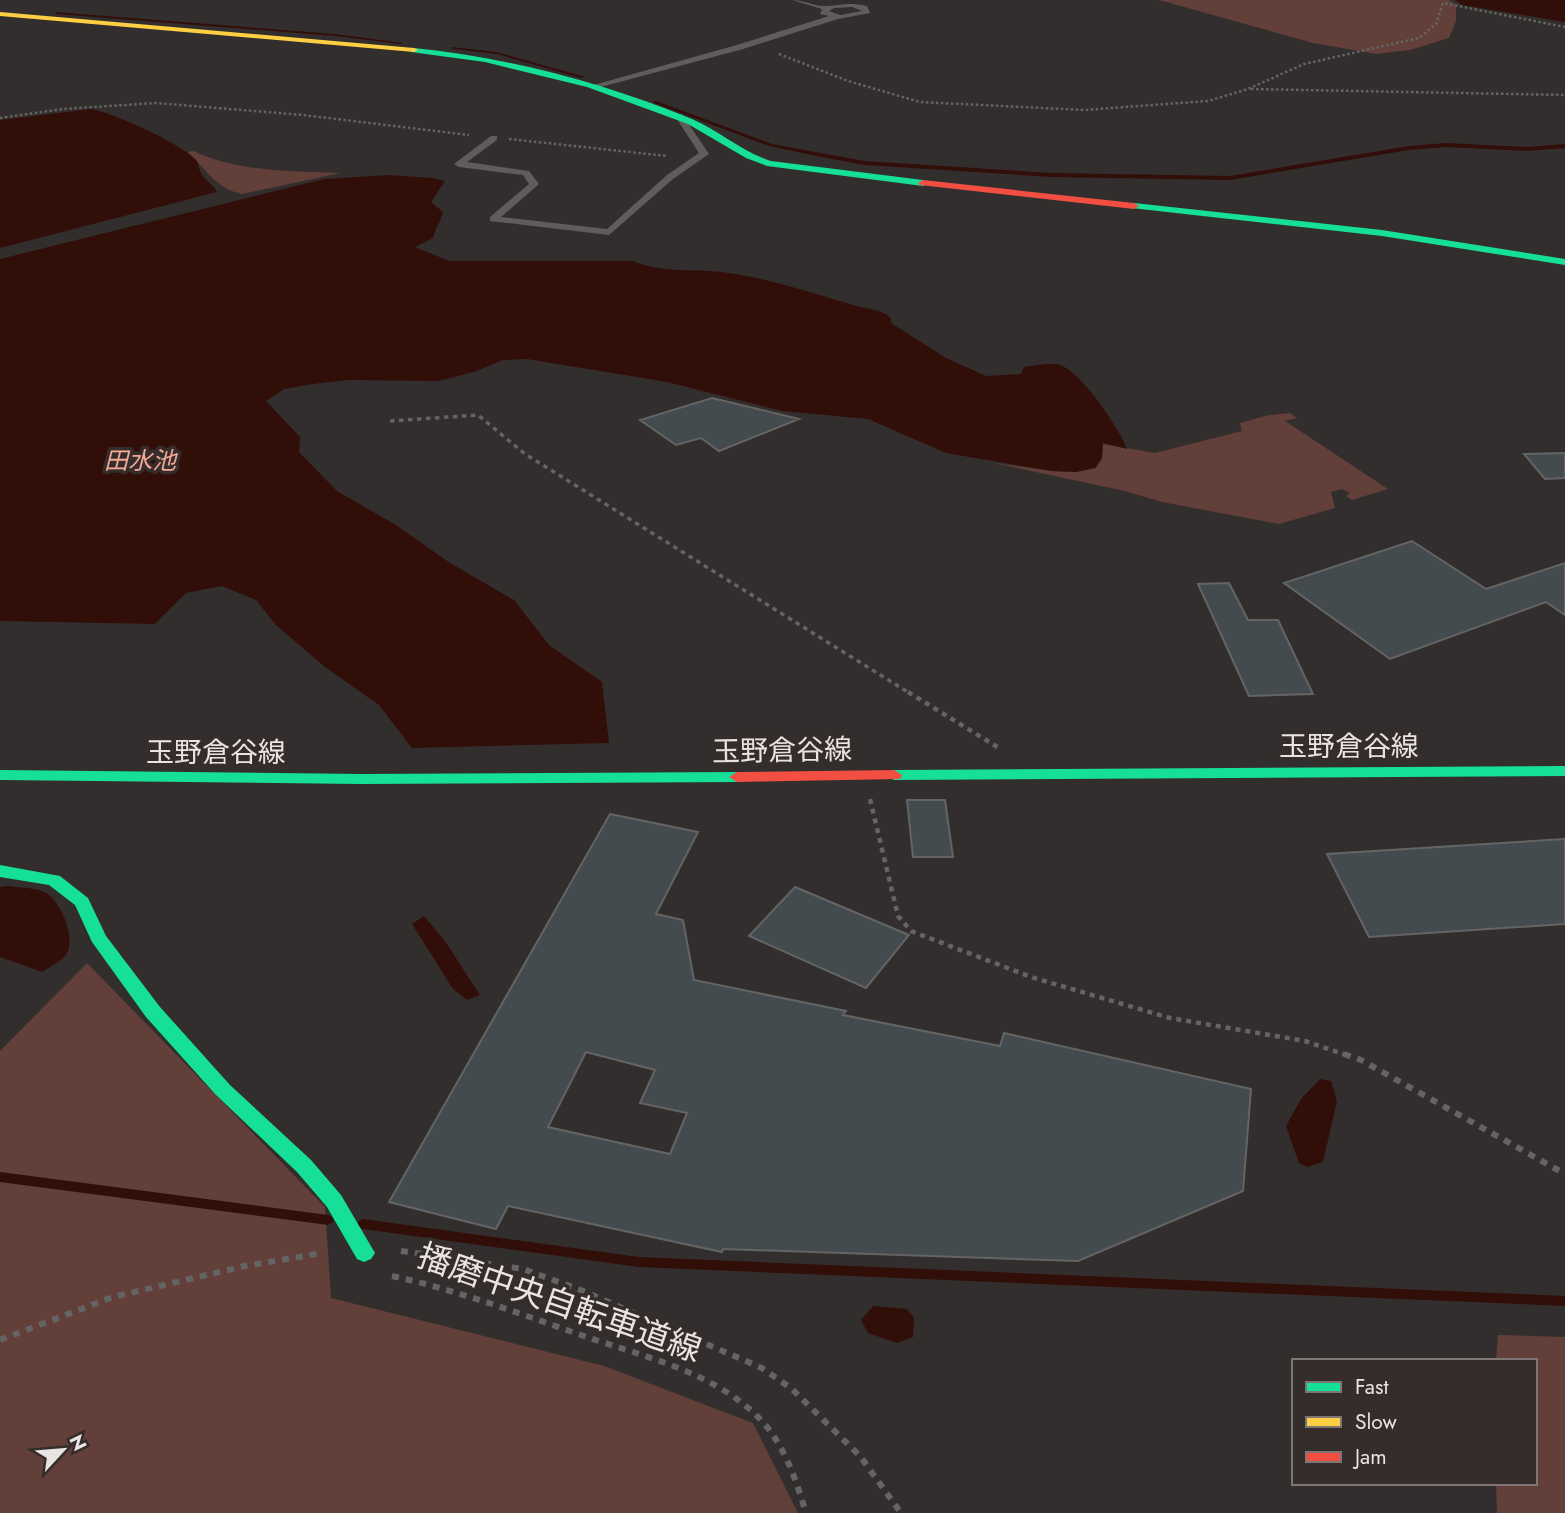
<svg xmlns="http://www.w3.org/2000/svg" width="1565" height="1513" font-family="Jost,'Noto Sans JP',sans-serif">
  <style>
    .green { fill: #623f38 }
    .water { fill: #320e09 }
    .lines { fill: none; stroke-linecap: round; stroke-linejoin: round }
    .stream { fill: #320e09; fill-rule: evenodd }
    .building { fill: #444b4e; stroke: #646464; stroke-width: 2; fill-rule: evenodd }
    .path-far3 { stroke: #656464; stroke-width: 2.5; stroke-dasharray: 2.5 2.5; stroke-linecap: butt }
    .path-far2 { stroke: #656464; stroke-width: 3.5; stroke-dasharray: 4.5 4.5; stroke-linecap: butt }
    .path-far1 { stroke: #656464; stroke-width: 4.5; stroke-dasharray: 5 5; stroke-linecap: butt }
    .path { stroke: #656464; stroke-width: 6; stroke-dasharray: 7 7; stroke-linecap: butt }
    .lane { fill: #5e5d5c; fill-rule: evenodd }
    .fast { fill: #16e098; fill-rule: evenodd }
    .slow { fill: #ffcf43; fill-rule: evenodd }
    .jam { fill: #f24e42; fill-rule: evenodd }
    .labels { text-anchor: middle; stroke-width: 7; stroke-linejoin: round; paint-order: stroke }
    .far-water-label { font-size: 24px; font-style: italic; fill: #f5a897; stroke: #352d2c }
    .street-label { font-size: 28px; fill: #e9e4e3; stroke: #352d2c }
    .near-street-label { font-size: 33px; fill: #e9e4e3; stroke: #352d2c }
  </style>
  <rect width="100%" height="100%" fill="#332e2e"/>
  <path class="green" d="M 1159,0 L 1449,0 L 1456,5 L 1456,21 L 1449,38 L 1410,50 L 1376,54 L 1313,43 Z
    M 193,151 C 239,172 290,171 340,173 L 242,194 C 213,187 207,169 187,152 Z
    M 1290,413 L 1297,418 L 1285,421 L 1388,489 L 1352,500 L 1346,496 L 1350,493 L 1342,489 L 1331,492 L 1335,508 L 1279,524 L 1162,502 L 1125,491 L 994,463 L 1052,471 L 1076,472 L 1096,468 L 1102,458 L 1103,444 L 1155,453 L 1242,431 L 1240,423 L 1269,415 Z
    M 87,963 L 325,1207 L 331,1298 L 604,1366 L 753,1423 L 798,1513 L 0,1513 L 0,1051 Z
    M 1498,1335 L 1565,1337 L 1565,1513 L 1497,1513 L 1496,1483 L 1535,1483 L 1535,1361 L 1496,1361 Z"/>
  <path class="water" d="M 1455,0 L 1565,0 L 1565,22 L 1462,5 Z
    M 91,109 C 112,112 182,144 196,160 C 199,164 199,171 202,175 C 207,182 213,184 217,192 L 0,248 L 0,120 Z
    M 389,175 L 432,178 L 445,181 L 431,202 L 443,212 C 441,221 435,228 433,238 L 415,247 L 449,261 L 633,261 C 663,274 697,268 729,273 C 771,279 810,292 850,304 C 864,309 880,308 891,318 L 891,323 L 946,358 L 986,376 L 1021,374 L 1024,367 C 1034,366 1046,363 1056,364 C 1078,366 1120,429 1127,449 L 1103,443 L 1102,458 L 1095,468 L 1076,472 L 1052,471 L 946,453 L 868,419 L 782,411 L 667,382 L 527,359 L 503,360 L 474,372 L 438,381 L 349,380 L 313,384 L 284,389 L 266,401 L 300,437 L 299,452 L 337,491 L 396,525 L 450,563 L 514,600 L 549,645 L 602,682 L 609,743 L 412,748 L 379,705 L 325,667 L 276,625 L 256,600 L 222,586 L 186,593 L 155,624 L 0,621 L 0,259 L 324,179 Z
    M 8,886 C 19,888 36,887 46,893 C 61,901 78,942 65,956 C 59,963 49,967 42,972 L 0,957 L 0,887 Z
    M 424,916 L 445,941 L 480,995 L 467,1000 L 453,989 L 412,924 Z
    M 1320,1079 L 1331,1081 L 1337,1101 L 1323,1162 L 1307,1167 L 1299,1163 L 1286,1126 L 1301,1099 Z
    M 873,1306 L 907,1309 L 914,1318 L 913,1337 L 897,1343 L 868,1333 L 861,1320 Z"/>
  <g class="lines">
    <path class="stream" d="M 55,12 L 335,34 L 403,43 L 401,44 L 335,36 L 56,14 Z
      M 451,47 L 497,52 L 585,77 L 581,78 L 497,54 L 453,49 Z
      M 656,101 L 772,144 L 821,153 L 865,161 L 1051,173 L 1230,176 L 1409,146 L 1446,143 L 1527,147 L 1565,144 L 1565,148 L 1527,151 L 1446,147 L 1409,150 L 1230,180 L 1051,177 L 865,165 L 821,157 L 769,146 L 654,103 L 654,101 Z
      M 0,1172 L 328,1215 L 332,1217 L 334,1220 L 332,1223 L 328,1225 L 0,1182 Z
      M 363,1219 L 639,1257 L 1565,1296 L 1565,1306 L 639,1267 L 363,1229 L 359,1227 L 357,1224 L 359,1221 Z"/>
  </g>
  <path class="building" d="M 712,398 L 799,419 L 719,451 L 701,438 L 676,445 L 640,420 Z
    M 1565,453 L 1565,478 L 1545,479 L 1524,454 Z
    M 1412,541 L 1486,589 L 1565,563 L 1565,615 L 1546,602 L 1390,659 L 1284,583 Z
    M 1229,583 L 1248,620 L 1278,620 L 1313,694 L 1249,696 L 1198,584 Z
    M 907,800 L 945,800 L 953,857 L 913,857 Z
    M 610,814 L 698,832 L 656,914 L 683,920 L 694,980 L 846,1011 L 843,1015 L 1000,1046 L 1004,1033 L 1251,1089 L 1243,1191 L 1078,1261 L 723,1249 L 722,1252 L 508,1206 L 496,1229 L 389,1202 ZM 586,1052 L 655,1070 L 640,1103 L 687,1113 L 670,1154 L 548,1127 Z
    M 1565,839 L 1565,924 L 1369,937 L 1327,854 Z
    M 795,887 L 909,935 L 866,988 L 749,936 Z"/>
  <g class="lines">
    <path class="path-far3" d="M 779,54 L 848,81 L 920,102 L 1084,110 L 1208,101 L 1248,89 L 1304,64 L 1419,38 L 1436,24 L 1443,3 L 1565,27
      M 1251,89 L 1565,95
      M 0,118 L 63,109 L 156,103 L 303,115 L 469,135
      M 509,139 L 667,156"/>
    <path class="path-far2" d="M 390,421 L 478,415 L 525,454 L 911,694"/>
    <path class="path-far1" d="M 908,692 L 999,748
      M 870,799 L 898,916 L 911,931 L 1031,977 L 1170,1018 L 1305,1041 L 1349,1056"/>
    <path class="path" d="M 1344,1054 L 1361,1060 L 1565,1174
      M 401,1251 L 523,1269 L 578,1289 L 762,1368 L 792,1389 L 860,1456 L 901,1513
      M 392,1276 C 457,1290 518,1313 581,1335 C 641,1356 713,1371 759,1418 C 784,1443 796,1480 806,1513
      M 0,1340 L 113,1297 L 245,1266 L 322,1253"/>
    <path class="lane" d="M 792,0 C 804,0 816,7 827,6 C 842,5 850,2 867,6 L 870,13 L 838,19 L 743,49 L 597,88 L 590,86 L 737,45 L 829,16 L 820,14 L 822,9 ZM 852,7 L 862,11 L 840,15 L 829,11 L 834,8 Z
      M 676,114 L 682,114 L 709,154 L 673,179 L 609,235 L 490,221 L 490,217 L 529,184 L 523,175 L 459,167 L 454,164 L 491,136 L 497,136 L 497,140 L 467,162 L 529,171 L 539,184 L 501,217 L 607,229 L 667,175 L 699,153 L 675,116 Z"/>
    <path class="fast" d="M 414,48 C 510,58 602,82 692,119 C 720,131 742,152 771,161 L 923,180 L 928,183 L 923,186 L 767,166 L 746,158 L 688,124 L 587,87 L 485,62 L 411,52 Z
      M 1134,203 L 1382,230 L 1565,259 L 1565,265 L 1382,236 L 1131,208 L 1129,206 Z
      M 1565,766 L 1565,776 L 894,780 L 886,775 L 894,770 Z
      M 0,770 L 361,774 L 737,772 L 745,777 L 737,782 L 361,784 L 0,780 Z
      M 0,865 L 60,876 L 88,898 L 106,936 L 160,1007 L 230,1085 L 311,1160 L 341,1195 L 375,1253 L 371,1259 L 364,1262 L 357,1259 L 327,1207 L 297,1172 L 216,1095 L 146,1017 L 92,942 L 75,905 L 49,885 L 0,877 Z"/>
    <path class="slow" d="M 0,12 L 414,48 L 418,50 L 414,52 L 0,16 Z"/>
    <path class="jam" d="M 923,180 L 1134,203 L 1139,206 L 1134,209 L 920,185 L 918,183 Z
      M 894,770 L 902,775 L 900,779 L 737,782 L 729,777 L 737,772 Z"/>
  </g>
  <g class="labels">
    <g class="far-water-label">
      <text x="140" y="469">田水池</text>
    </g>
    <g class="street-label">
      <text x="1349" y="756">玉野倉谷線</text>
      <text transform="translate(782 750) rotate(-1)" y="10">玉野倉谷線</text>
      <text x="216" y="762">玉野倉谷線</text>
    </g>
    <g class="near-street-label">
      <text transform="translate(560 1302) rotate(19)" y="12">播磨中央自転車道線</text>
    </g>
  </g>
  <rect x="1292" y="1359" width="245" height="126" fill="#352d2c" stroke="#7d7675" stroke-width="2"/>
  <rect x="1306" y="1382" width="35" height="10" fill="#16e098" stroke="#7d7675" stroke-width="2"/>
  <text x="1355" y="1394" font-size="21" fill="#e9e4e3">Fast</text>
  <rect x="1306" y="1417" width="35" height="10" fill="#ffcf43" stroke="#7d7675" stroke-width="2"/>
  <text x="1355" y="1429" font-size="21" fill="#e9e4e3">Slow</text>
  <rect x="1306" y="1452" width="35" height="10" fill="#f24e42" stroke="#7d7675" stroke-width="2"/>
  <text x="1355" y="1464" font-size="21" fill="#e9e4e3">Jam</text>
  <g transform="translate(63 1450) rotate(64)" stroke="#352d2c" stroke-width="5" paint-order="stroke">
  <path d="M0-5L12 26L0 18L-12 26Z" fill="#e9e4e3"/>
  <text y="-10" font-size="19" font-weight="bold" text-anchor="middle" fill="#e9e4e3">N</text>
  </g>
</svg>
